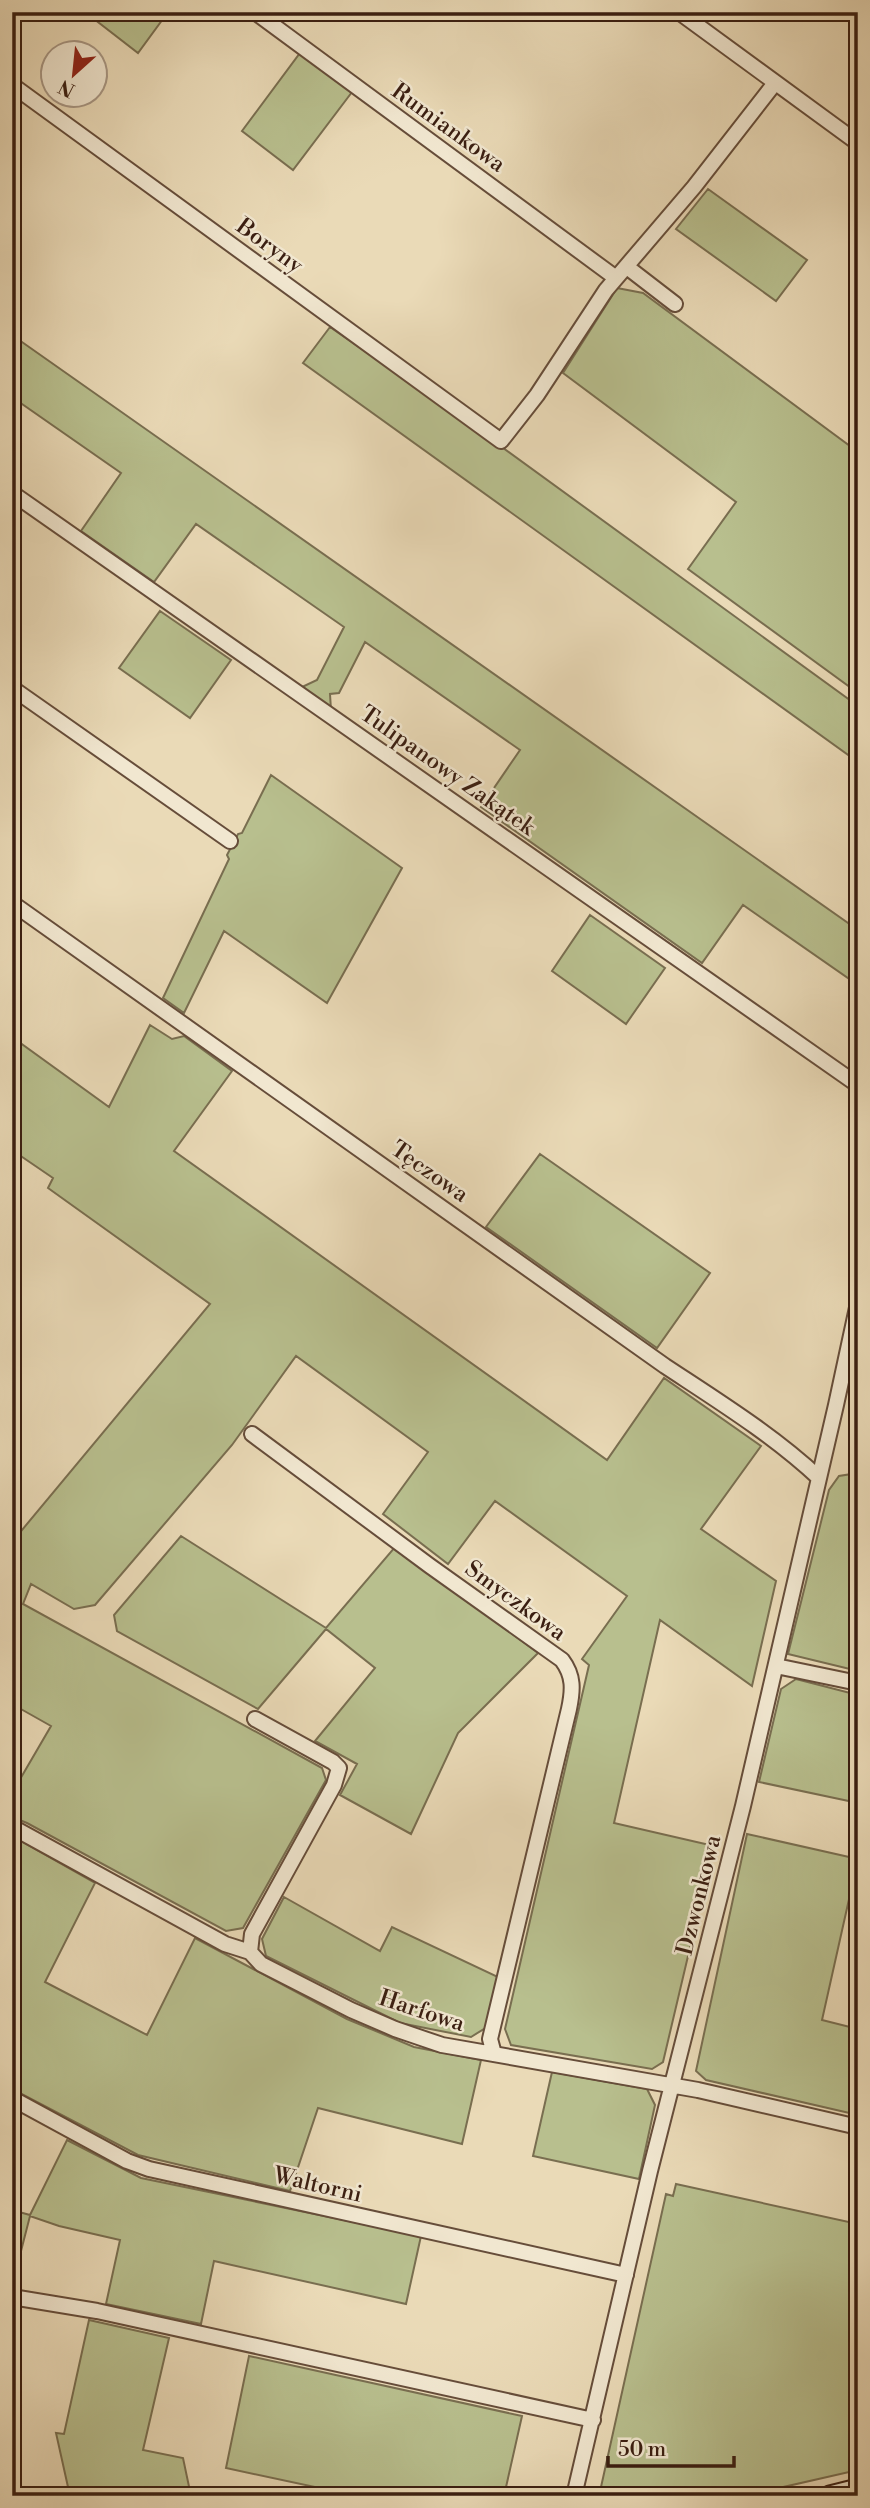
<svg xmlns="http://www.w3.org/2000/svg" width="870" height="2508" font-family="'Libre Bodoni',serif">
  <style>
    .green { fill: #b8bf8e; stroke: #796e50; stroke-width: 2 }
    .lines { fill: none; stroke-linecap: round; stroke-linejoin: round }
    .street-casing { stroke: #664d3a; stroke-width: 18 }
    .secondary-casing { stroke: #3a1e11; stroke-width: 23 }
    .street { stroke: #f1e7d0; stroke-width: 14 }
    .secondary { stroke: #f1e7d0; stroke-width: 19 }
    .labels { text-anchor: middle; stroke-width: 5; stroke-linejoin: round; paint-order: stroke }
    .street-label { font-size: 23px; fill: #3a1e11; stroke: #f1e7d0 }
  </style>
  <rect width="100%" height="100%" fill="#eadab7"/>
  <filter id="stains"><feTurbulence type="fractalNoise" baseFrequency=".00286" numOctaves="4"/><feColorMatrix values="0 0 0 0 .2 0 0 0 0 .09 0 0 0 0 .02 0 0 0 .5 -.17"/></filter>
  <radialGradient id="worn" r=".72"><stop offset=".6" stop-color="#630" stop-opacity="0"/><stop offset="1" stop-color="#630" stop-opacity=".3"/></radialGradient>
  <path class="green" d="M 85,12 L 168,12 L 138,53 Z
    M 300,53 L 352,92 L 293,170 L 242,131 Z
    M 708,189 L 807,260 L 776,301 L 676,229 Z
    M 617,288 L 643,293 L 858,452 L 858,693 L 688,569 L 736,502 L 563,373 Z
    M 330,327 L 484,434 L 858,706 L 858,762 L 303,363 Z
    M 12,335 L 858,930 L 858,985 L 743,905 L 702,963 L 481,807 L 520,750 L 365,642 L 339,693 L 330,694 L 331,710 L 300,688 L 317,680 L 344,627 L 196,524 L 154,582 L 81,531 L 121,473 L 12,397 Z
    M 160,611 L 231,660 L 190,718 L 119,668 Z
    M 271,775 L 402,868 L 327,1003 L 224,931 L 184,1013 L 163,998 L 229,859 L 227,855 L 238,834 L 242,833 Z
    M 590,915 L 665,968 L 626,1024 L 552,971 Z
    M 150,1025 L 172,1039 L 184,1036 L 232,1071 L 174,1151 L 607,1460 L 664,1378 L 761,1446 L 701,1529 L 776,1581 L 752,1686 L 660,1620 L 614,1823 L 714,1846 L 663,2062 L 652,2069 L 511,2045 L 505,2029 L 589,1665 L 582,1659 L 627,1596 L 495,1501 L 448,1564 L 383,1514 L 428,1452 L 296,1356 L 232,1445 L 95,1605 L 74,1609 L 31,1584 L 23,1604 L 322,1768 L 326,1780 L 243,1928 L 226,1931 L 27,1823 L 12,1817 L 12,1793 L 51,1726 L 12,1704 L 12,1542 L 210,1304 L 48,1188 L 53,1178 L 12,1150 L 12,1037 L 109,1107 Z
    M 540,1154 L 710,1273 L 657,1348 L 486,1227 Z
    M 858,1473 L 858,1671 L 788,1654 L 829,1490 L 839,1476 Z
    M 181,1536 L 326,1628 L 395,1547 L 538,1653 L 458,1733 L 411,1834 L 340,1795 L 357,1764 L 315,1741 L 375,1668 L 326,1629 L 258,1709 L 117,1631 L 114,1615 Z
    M 796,1679 L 858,1695 L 858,1803 L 759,1782 L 781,1689 Z
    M 747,1834 L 858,1859 L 822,2020 L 858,2029 L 858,2115 L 706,2080 L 696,2071 Z
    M 12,1836 L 95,1883 L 45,1982 L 147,2035 L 195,1938 L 347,2019 L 414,2047 L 481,2060 L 462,2144 L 318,2108 L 290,2191 L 138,2155 L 12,2089 Z
    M 284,1897 L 380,1951 L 392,1927 L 498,1977 L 487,2027 L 471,2037 L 400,2023 L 266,1956 L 262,1939 Z
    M 552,2072 L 647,2089 L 655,2105 L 639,2179 L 533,2156 Z
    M 67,2140 L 141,2178 L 421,2236 L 406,2304 L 214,2261 L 201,2324 L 106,2304 L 120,2240 L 59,2226 L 30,2216 L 12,2286 L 12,2210 L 30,2215 Z
    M 676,2184 L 858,2224 L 858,2470 L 744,2496 L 599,2496 L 666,2194 L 673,2196 Z
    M 89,2320 L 169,2338 L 143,2450 L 183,2458 L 191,2496 L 70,2496 L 56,2433 L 64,2434 Z
    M 249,2356 L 522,2416 L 504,2496 L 357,2496 L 226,2468 Z"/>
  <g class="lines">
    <defs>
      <path id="street" d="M 255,12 L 616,278
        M 679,12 L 858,143
        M 12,85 L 501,441 L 537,395 L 606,290 L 694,187 L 775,83
        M 627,267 L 675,304
        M 12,493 L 858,1085
        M 12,688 L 230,841
        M 12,903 L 665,1366 C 718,1401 773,1435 819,1478
        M 252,1434 L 430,1566 L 562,1660 C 574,1676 573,1690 569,1709 L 490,2039 L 494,2054
        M 776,1666 L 858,1683
        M 12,1827 L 225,1944 L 250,1952 L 261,1964 L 351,2010 L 395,2029 L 442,2045 L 698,2090 L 858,2127
        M 250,1952 L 252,1934 L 334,1785 L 339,1768 L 333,1762 L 255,1719
        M 13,2099 L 127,2161 L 149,2169 L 626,2275
        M 12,2297 L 97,2311 L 593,2420
        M 574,2496 L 650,2171 L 743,1806 L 836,1405 L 858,1303"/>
      <path id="secondary" d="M 830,2496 L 858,2489"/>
    </defs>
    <use href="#street" class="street-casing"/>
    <use href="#secondary" class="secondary-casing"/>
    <use href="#street" class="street"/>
    <use href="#secondary" class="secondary"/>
  </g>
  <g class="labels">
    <g class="street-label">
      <text transform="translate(449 127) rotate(36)" y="8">Rumiankowa</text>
      <text transform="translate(270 245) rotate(36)" y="8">Boryny</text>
      <text transform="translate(448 770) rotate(35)" y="8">Tulipanowy Zakątek</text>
      <text transform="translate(430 1171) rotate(35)" y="8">Tęczowa</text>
      <text transform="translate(516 1600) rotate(36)" y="8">Smyczkowa</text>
      <text transform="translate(698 1895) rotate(-76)" y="8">Dzwonkowa</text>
      <text transform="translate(422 2010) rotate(18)" y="8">Harfowa</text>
      <text transform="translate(318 2184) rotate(13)" y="8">Waltorni</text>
    </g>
  </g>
  <rect width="870" height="2508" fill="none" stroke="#eadab7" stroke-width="42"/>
  <rect x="14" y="14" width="842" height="2480" fill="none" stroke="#3a1e11" stroke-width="3.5"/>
  <rect x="21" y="21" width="828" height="2466" fill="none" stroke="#3a1e11" stroke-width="2"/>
  <g transform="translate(74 74) rotate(207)"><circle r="33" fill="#f1e7d0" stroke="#a89784" stroke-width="2"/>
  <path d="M0-5L12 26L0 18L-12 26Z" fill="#8f2418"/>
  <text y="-10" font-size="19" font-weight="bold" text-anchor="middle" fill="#3a1e11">N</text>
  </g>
  <path d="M608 2456v10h126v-10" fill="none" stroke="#3a1e11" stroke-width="3.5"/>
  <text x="618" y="2456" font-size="21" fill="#3a1e11" stroke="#f1e7d0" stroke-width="5" paint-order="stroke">50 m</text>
  <rect width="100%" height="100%" filter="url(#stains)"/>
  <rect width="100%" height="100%" fill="url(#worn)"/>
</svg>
